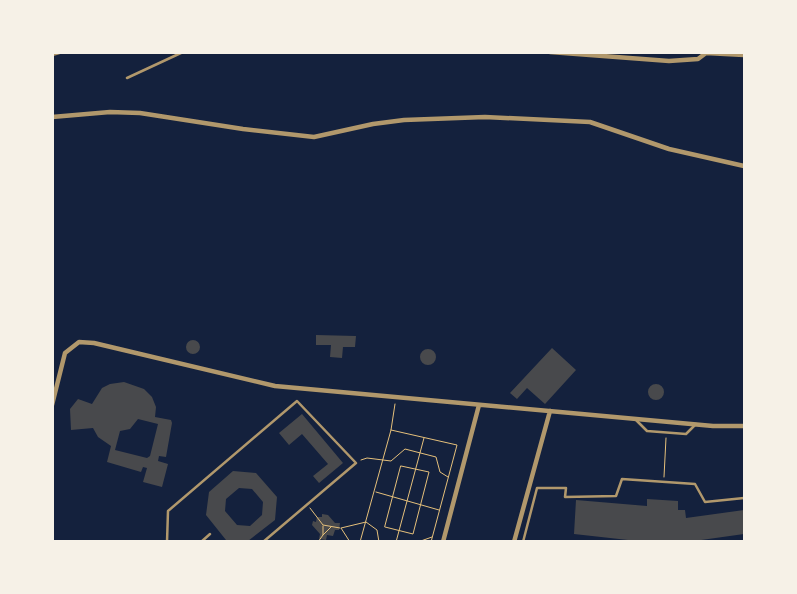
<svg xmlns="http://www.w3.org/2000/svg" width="797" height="594" font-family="'Source Sans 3',sans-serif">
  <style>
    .building { fill: #48494c; fill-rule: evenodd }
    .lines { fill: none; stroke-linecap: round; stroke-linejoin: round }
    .path { stroke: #e5c07b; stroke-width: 1 }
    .service { stroke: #b1986c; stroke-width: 2.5 }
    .minor { stroke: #b1986c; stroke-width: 4.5 }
  </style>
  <rect width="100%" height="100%" fill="#14213d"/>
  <path class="building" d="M 316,335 L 356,336 L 355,347 L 343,347 L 342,358 L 330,357 L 331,345 L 316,345 Z
    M186 347a7 7 0 1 1 14 0a7 7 0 1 1-14 0Z
    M 552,348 L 576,370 L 545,404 L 527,388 L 517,399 L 510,393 Z
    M420 357a8 8 0 1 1 16 0a8 8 0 1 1-16 0Z
    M 124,382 L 144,389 L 152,397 L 156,407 L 155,417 L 171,420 L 172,423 L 166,457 L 159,456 L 158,461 L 168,464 L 162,487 L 143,482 L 147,468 L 143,467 L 141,472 L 107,462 L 111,446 L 98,437 L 93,428 L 71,430 L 70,409 L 78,399 L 92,404 L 102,388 L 110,384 ZM 138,419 L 158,424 L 150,456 L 147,458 L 115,450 L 120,431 L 130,429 Z
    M648 392a8 8 0 1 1 16 0a8 8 0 1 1-16 0Z
    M 302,414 L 343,463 L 319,483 L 313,476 L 328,464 L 302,434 L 289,445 L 279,433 Z
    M 233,471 L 256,473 L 277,497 L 275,520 L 248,541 L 226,540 L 206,515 L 209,492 ZM 239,488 L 252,489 L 263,502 L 262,515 L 250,526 L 237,525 L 225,511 L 226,499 Z
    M 647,499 L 678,501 L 678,510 L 685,510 L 686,518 L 744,510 L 744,534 L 687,542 L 646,542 L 574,534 L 576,500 L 647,506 Z
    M 322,514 L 328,515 L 335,523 L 340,523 L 339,530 L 335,530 L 333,536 L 327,535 L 326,540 L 319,539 L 320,534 L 312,525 L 313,521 L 316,522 L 317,517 L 322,517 Z"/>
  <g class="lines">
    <path class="path" d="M 391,430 L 457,445 L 431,542
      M 361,460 L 367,458 L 391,461 L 405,449 L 436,457 L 440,472 L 448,477
      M 401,466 L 429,472 L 413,534 L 385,527 Z
      M 664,477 L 666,438
      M 376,492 L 439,510
      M 310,508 L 323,525 L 340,528
      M 323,535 L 331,527
      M 318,542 L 323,535 L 323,526
      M 350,542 L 341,528 L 366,522 L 377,530 L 379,542
      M 360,542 L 391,430 L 395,404
      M 396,542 L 424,438
      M 418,542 L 432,537"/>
    <path class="service" d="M 127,78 L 183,52
      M 635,419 L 647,431 L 686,434 L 696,424
      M 167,542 L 168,511 L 297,401 L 356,463 L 263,542
      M 201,542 L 210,534
      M 523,542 L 537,488 L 566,488 L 565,497 L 616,496 L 622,479 L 695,484 L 705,502 L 744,498"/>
    <path class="minor" d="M 550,52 L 669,61 L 698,59 L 706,53 L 744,55
      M 52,54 L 59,52
      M 52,117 L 110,112 L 140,113 L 243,129 L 314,137 L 373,124 L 404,120 L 485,117 L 590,122 L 669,149 L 744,166
      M 52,405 L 65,353 L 79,342 L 94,343 L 275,386 L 713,426 L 744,426
      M 443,542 L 479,405
      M 514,542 L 550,411"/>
  </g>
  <rect width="797" height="594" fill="none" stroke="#f6f1e7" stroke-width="108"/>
</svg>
